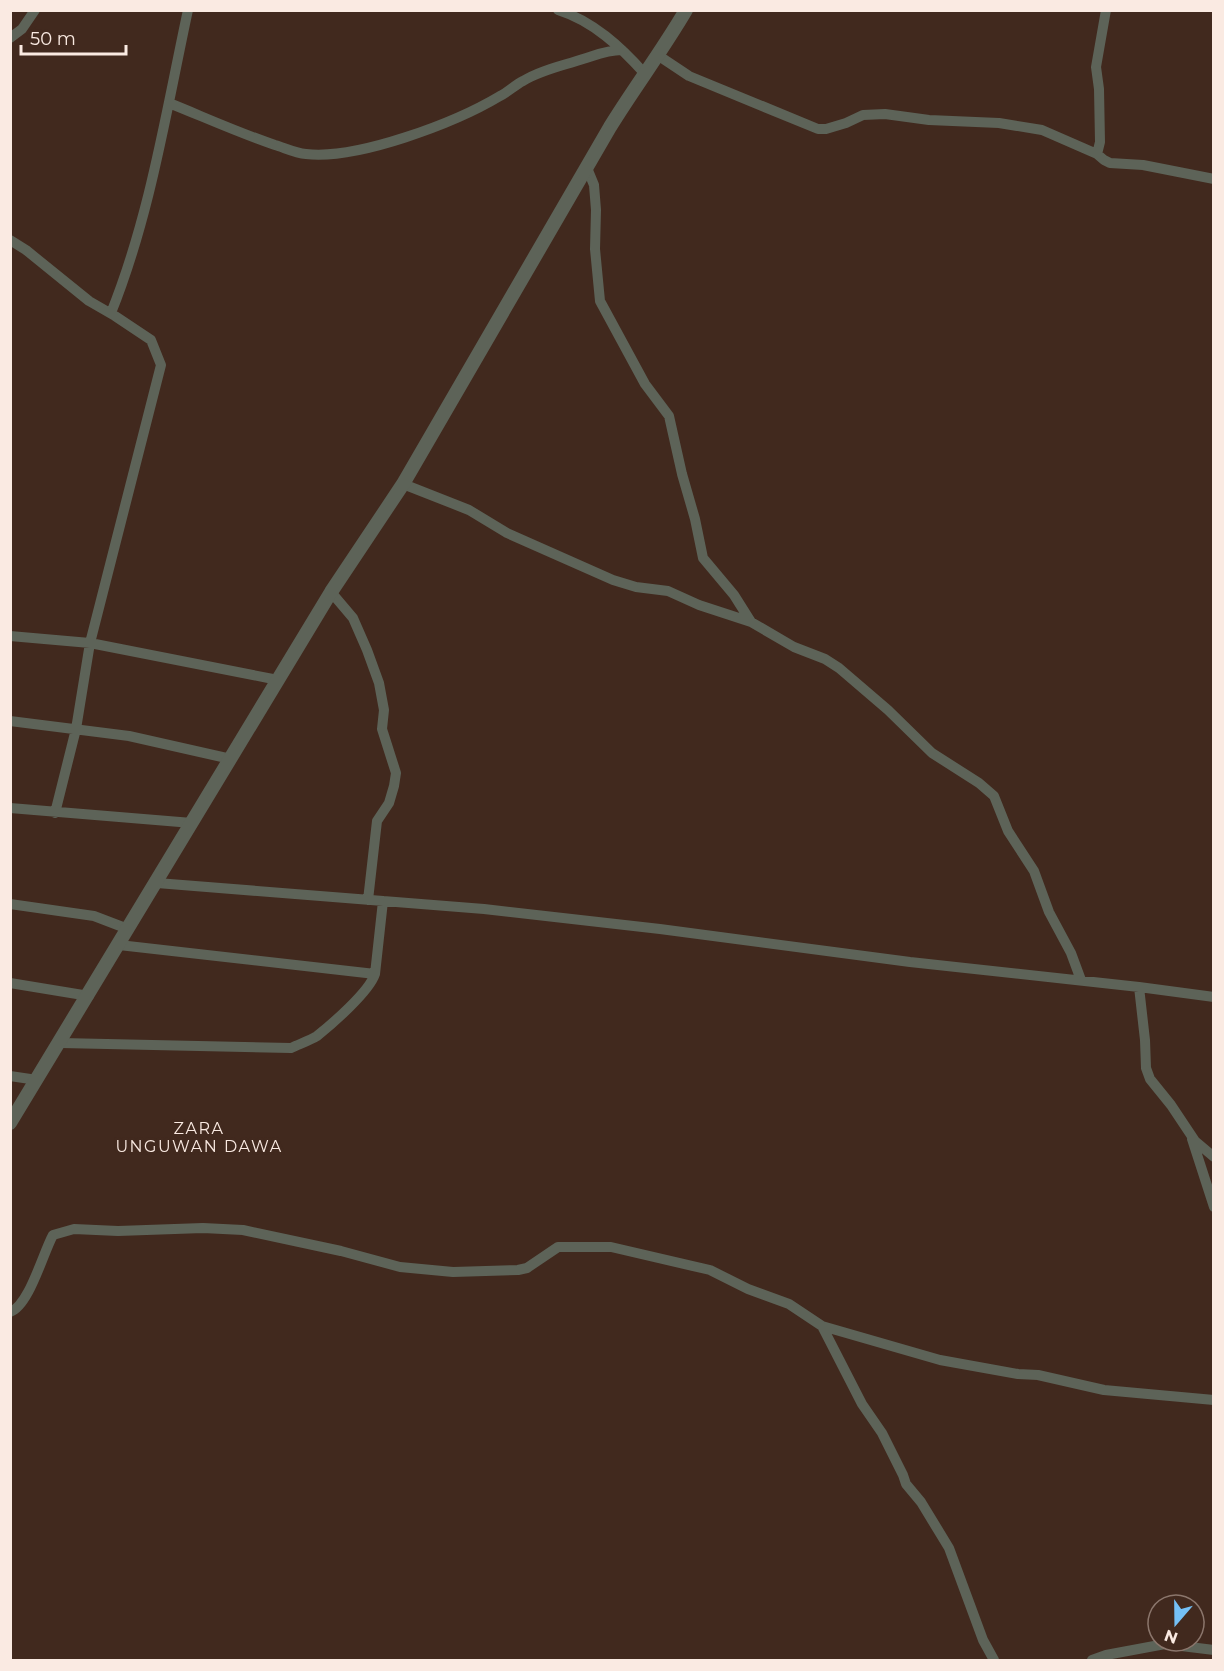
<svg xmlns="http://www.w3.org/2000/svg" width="1224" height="1671" font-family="Montserrat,sans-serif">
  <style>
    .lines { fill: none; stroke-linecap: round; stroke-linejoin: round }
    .minor { stroke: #5d6358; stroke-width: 10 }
    .tertiary { stroke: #5d6358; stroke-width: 14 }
    .labels { text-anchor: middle; stroke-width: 6; stroke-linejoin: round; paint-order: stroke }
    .neighbourhood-label { font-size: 16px; letter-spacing: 1.5px; fill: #faeae2; stroke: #41291e }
  </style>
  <rect width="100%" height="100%" fill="#41291e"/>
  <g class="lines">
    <path class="minor" d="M 558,10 C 593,21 621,47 645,74
      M 10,38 L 22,29 L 35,10
      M 659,56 L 689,76 L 818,129 L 826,129 L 846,123 L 863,115 L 885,114 L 929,120 L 999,123 L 1042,130 L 1097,154 L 1104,160 L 1110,163 L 1143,165 L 1214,179
      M 169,103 C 204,117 239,133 275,145 C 285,148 295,153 306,154 C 357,160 455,123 500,96 C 508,92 515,85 523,81 C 541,70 562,66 583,59 C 596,55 607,50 622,50
      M 1097,154 L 1100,142 L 1099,89 L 1096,67 L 1106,10
      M 587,168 L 594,185 L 596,210 L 595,249 L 600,301 L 645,384 L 669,416 L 682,474 L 695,519 L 703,558 L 734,595 L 751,622
      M 10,240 L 26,250 L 89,301 L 115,316 L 151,340 L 161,365 L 90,643 L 76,729 L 55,813
      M 111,313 C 150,216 166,112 188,10
      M 403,484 L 469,510 L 507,533 L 613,580 L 636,587 L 668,591 L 699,605 L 751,622 L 794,647 L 825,659 L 839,668 L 888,710 L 932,753 L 979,783 L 994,796 L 1008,831 L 1034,871 L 1049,912 L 1071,953 L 1081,980
      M 331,592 L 353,618 L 367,650 L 379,683 L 384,710 L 382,729 L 396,773 L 394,786 L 389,803 L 377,821 L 368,900
      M 10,636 L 90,643 L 278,680
      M 10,721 L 129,736 L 231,759
      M 10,808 L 192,823
      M 157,883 L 484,909 L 660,929 L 910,962 L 1139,987 L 1214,997
      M 10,904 L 94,916 L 128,929
      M 119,945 L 375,974
      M 10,983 L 89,996
      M 1139,987 L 1145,1040 L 1146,1068 L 1150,1079 L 1171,1105 L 1195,1141 L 1214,1157
      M 61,1043 L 291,1048 C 299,1044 309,1041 317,1036 C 332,1024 369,992 375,974 L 383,901
      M 10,1076 L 37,1080
      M 1192,1139 L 1214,1207
      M 10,1312 C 29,1306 43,1253 53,1235 L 74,1229 L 118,1231 L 203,1228 L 243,1230 L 341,1251 L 400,1267 L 453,1272 L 518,1270 L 527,1268 L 558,1247 L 611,1247 L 710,1270 L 748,1289 L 789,1304 L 822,1326 L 940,1360 L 1018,1374 L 1038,1375 L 1104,1390 L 1214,1400
      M 822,1326 L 862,1404 L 882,1433 L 903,1475 L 906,1484 L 921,1502 L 949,1548 L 983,1640 L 994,1660
      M 1092,1660 L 1106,1655 L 1165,1644 L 1214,1650"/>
    <path class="tertiary" d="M 10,1123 L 331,592 L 403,484 L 610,127 C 634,88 662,51 686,10"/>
  </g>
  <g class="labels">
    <g class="neighbourhood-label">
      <text x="199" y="1134">ZARA<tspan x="199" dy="18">UNGUWAN DAWA</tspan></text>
    </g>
  </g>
  <rect width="1224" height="1671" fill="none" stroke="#faeae2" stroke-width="24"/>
  <g transform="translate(1176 1623) rotate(200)"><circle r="28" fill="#41291e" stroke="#8b766c" stroke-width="1.5"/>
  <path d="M0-4.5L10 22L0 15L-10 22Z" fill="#74c0f6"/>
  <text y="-9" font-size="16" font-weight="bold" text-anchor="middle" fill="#faeae2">N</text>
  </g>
  <path d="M21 45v9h105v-9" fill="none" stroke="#faeae2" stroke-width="3"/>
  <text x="30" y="45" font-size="18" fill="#faeae2" stroke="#41291e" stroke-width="4.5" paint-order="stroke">50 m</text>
</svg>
